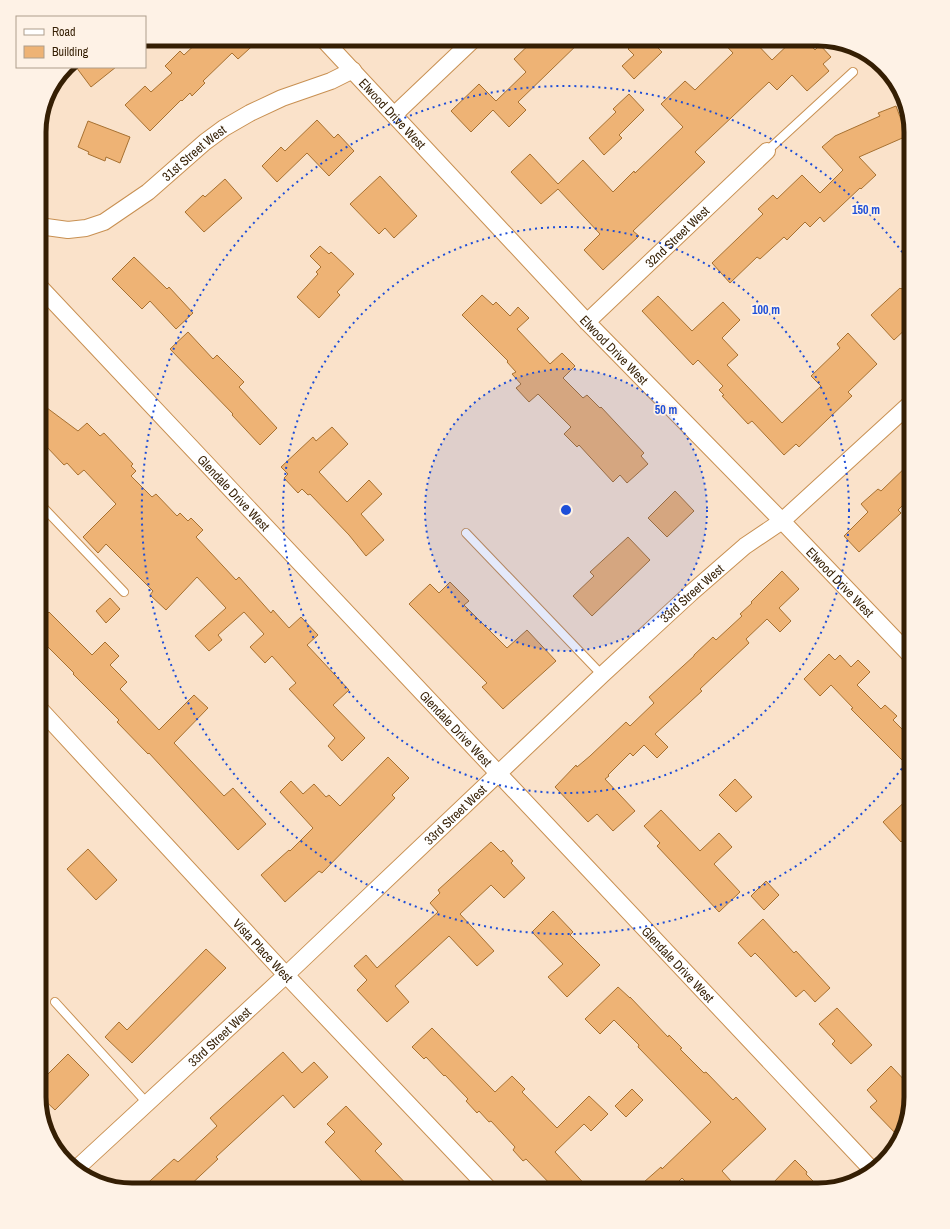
<svg xmlns="http://www.w3.org/2000/svg" width="950" height="1229" font-family="'Archivo Narrow',sans-serif">
  <style>
    .building { fill: #eeb375; stroke: #a77131 }
    .lines { fill: none; stroke-linecap: round; stroke-linejoin: round }
    .lane-casing { stroke: #c89052; stroke-width: 10 }
    .street-casing { stroke: #c89052; stroke-width: 18 }
    .lane { stroke: #fff; stroke-width: 8 }
    .street { stroke: #fff; stroke-width: 16 }
    .ring { fill: none; stroke: #1d4ed8; stroke-width: 2; stroke-dasharray: 2 4 }
    .labels { text-anchor: middle; stroke-width: 3.5; stroke-linejoin: round; paint-order: stroke }
    .street-label { font-size: 13px; fill: #351f04; stroke: #fef2e6 }
    .rim { fill: none; stroke: #351f04; stroke-width: 5 }
    .centre { fill: #1d4ed8; stroke: #fef2e6; stroke-width: 2 }
    .ring-label { font-size: 12px; text-anchor: middle; font-weight: bold; fill: #1d4ed8; stroke: #fef2e6; stroke-width: 3.5; stroke-linejoin: round; paint-order: stroke }
  </style>
  <rect width="100%" height="100%" fill="#fae2ca"/>
  <path class="building" d="M 201,39 L 260,39 L 238,59 L 232,53 L 203,81 L 205,83 L 192,96 L 190,93 L 182,101 L 181,100 L 150,131 L 125,105 L 145,86 L 151,92 L 172,73 L 165,66 L 180,51 L 184,55 Z
    M 535,39 L 583,39 L 518,102 L 526,110 L 509,127 L 493,110 L 471,132 L 451,111 L 479,84 L 496,101 L 526,72 L 514,59 Z
    M 639,39 L 649,39 L 662,52 L 634,79 L 622,66 L 634,55 L 628,49 Z
    M 720,39 L 752,39 L 772,60 L 794,39 L 805,39 L 815,50 L 820,45 L 831,57 L 823,64 L 829,71 L 807,91 L 792,75 L 777,90 L 769,82 L 695,152 L 705,162 L 633,231 L 639,236 L 603,270 L 584,250 L 600,234 L 558,189 L 541,204 L 511,172 L 530,154 L 558,184 L 583,160 L 613,192 L 634,171 L 635,173 L 683,127 L 661,104 L 685,81 L 695,90 L 733,53 Z
    M 76,67 L 116,67 L 91,87 Z
    M 629,94 L 644,110 L 619,135 L 622,138 L 604,155 L 589,138 L 616,112 L 613,109 Z
    M 896,106 L 907,136 L 859,157 L 876,175 L 861,189 L 860,188 L 824,222 L 820,217 L 810,227 L 805,222 L 787,240 L 784,237 L 760,259 L 757,257 L 730,283 L 712,263 L 763,214 L 758,209 L 773,195 L 777,199 L 802,175 L 820,193 L 843,170 L 822,147 L 835,136 L 880,116 L 878,113 Z
    M 317,120 L 334,138 L 338,134 L 354,151 L 329,176 L 307,153 L 277,182 L 262,166 L 281,147 L 285,151 Z
    M 88,121 L 130,137 L 120,163 L 106,157 L 105,161 L 88,154 L 89,152 L 78,147 Z
    M 380,176 L 417,216 L 394,238 L 385,228 L 379,234 L 350,204 Z
    M 225,179 L 242,198 L 204,232 L 185,212 L 203,195 L 205,197 Z
    M 320,246 L 329,254 L 331,252 L 354,274 L 337,292 L 340,295 L 319,318 L 297,297 L 318,274 L 316,272 L 321,267 L 310,256 Z
    M 134,257 L 167,289 L 169,287 L 193,313 L 176,329 L 150,301 L 142,309 L 112,279 Z
    M 911,280 L 911,324 L 894,340 L 871,315 L 900,288 L 901,289 Z
    M 482,295 L 493,305 L 496,302 L 510,316 L 518,307 L 529,318 L 517,329 L 550,364 L 562,353 L 575,366 L 563,378 L 583,398 L 587,395 L 600,408 L 601,407 L 644,453 L 641,456 L 648,464 L 627,483 L 620,475 L 613,482 L 579,445 L 577,447 L 564,434 L 571,427 L 538,394 L 529,402 L 516,388 L 521,384 L 512,374 L 516,372 L 507,362 L 508,361 L 462,315 Z
    M 658,296 L 692,331 L 723,302 L 740,320 L 722,338 L 738,355 L 727,365 L 782,423 L 821,386 L 811,376 L 840,348 L 837,344 L 848,333 L 877,364 L 848,392 L 852,396 L 828,419 L 799,447 L 796,444 L 784,455 L 752,421 L 748,424 L 722,396 L 724,395 L 719,390 L 723,386 L 698,360 L 693,365 L 642,311 Z
    M 188,332 L 213,359 L 217,355 L 244,382 L 239,387 L 277,428 L 260,445 L 232,415 L 233,414 L 170,349 Z
    M 39,402 L 78,431 L 87,423 L 100,436 L 104,433 L 133,464 L 131,466 L 136,471 L 131,476 L 152,497 L 156,494 L 177,516 L 180,513 L 188,521 L 191,518 L 203,530 L 196,537 L 236,580 L 239,577 L 271,613 L 273,610 L 289,628 L 301,617 L 318,635 L 307,645 L 349,690 L 333,705 L 365,738 L 342,761 L 328,746 L 335,738 L 289,689 L 296,683 L 272,656 L 265,663 L 250,647 L 264,634 L 244,612 L 218,635 L 222,640 L 209,651 L 195,636 L 226,608 L 197,577 L 166,610 L 150,595 L 153,591 L 106,544 L 98,553 L 83,537 L 116,504 L 84,470 L 78,475 L 67,463 L 64,465 L 45,445 L 39,440 Z
    M 332,427 L 348,444 L 319,472 L 347,502 L 369,480 L 382,494 L 361,514 L 384,540 L 366,556 L 349,535 L 310,494 L 308,495 L 302,489 L 298,493 L 284,478 L 288,474 L 281,467 L 313,437 L 316,441 Z
    M 911,462 L 911,497 L 898,510 L 901,513 L 859,552 L 844,536 L 868,512 L 861,504 L 878,489 L 881,491 Z
    M 675,491 L 694,511 L 667,537 L 648,518 Z
    M 628,537 L 650,560 L 592,616 L 573,596 L 594,576 L 590,572 Z
    M 782,571 L 799,589 L 779,608 L 791,621 L 780,632 L 767,619 L 746,639 L 749,643 L 700,689 L 702,691 L 655,734 L 668,747 L 657,758 L 644,745 L 633,756 L 630,753 L 608,775 L 609,776 L 605,779 L 635,811 L 613,831 L 597,814 L 588,822 L 555,787 L 576,765 L 577,767 L 590,756 L 626,722 L 630,726 L 654,703 L 649,697 L 694,656 L 694,655 L 713,637 L 716,640 L 742,616 L 740,614 L 752,603 L 751,602 Z
    M 450,582 L 469,601 L 464,605 L 507,648 L 527,630 L 556,661 L 503,709 L 482,687 L 487,683 L 409,604 L 430,584 L 439,593 Z
    M 110,598 L 120,609 L 106,623 L 96,611 Z
    M 49,612 L 92,655 L 105,642 L 119,656 L 110,665 L 127,682 L 120,689 L 159,730 L 194,695 L 208,708 L 174,743 L 224,796 L 233,788 L 266,824 L 238,850 L 149,753 L 148,754 L 117,722 L 119,720 L 73,674 L 74,673 L 39,638 L 39,622 Z
    M 829,654 L 835,660 L 840,655 L 851,667 L 858,660 L 870,672 L 857,685 L 881,709 L 885,705 L 897,716 L 893,720 L 911,738 L 911,769 L 851,709 L 853,708 L 831,685 L 820,696 L 804,679 Z
    M 388,757 L 409,778 L 392,795 L 395,798 L 322,873 L 319,871 L 285,902 L 261,875 L 289,850 L 290,851 L 313,828 L 280,792 L 291,781 L 303,794 L 314,784 L 326,797 L 329,795 L 340,806 Z
    M 735,779 L 752,797 L 736,812 L 719,795 Z
    M 911,796 L 911,848 L 903,840 L 901,842 L 883,822 Z
    M 661,810 L 700,851 L 719,833 L 732,847 L 714,864 L 740,892 L 719,912 L 657,846 L 660,843 L 644,826 Z
    M 491,842 L 501,852 L 503,850 L 513,861 L 511,863 L 525,878 L 504,898 L 491,885 L 460,914 L 494,951 L 477,966 L 449,936 L 395,986 L 409,1002 L 387,1022 L 357,990 L 367,980 L 354,966 L 366,955 L 377,968 L 438,912 L 430,903 L 440,893 L 438,890 Z
    M 88,849 L 117,880 L 96,900 L 67,869 Z
    M 766,881 L 779,895 L 764,910 L 751,896 Z
    M 553,911 L 573,932 L 570,935 L 600,965 L 567,997 L 548,977 L 563,964 L 532,932 Z
    M 763,919 L 794,953 L 796,951 L 830,988 L 815,1002 L 804,990 L 796,997 L 762,960 L 755,953 L 751,957 L 738,943 Z
    M 206,949 L 226,968 L 132,1063 L 105,1037 L 119,1022 L 127,1030 Z
    M 618,987 L 630,998 L 630,997 L 668,1037 L 669,1035 L 682,1048 L 680,1049 L 704,1073 L 706,1072 L 733,1100 L 736,1097 L 766,1129 L 722,1171 L 731,1181 L 722,1190 L 694,1190 L 682,1178 L 670,1190 L 652,1190 L 644,1182 L 661,1167 L 662,1169 L 711,1122 L 638,1047 L 639,1045 L 614,1020 L 600,1034 L 585,1019 Z
    M 837,1008 L 872,1045 L 851,1064 L 832,1044 L 835,1041 L 819,1024 Z
    M 432,1028 L 495,1092 L 512,1076 L 525,1089 L 522,1092 L 557,1128 L 589,1096 L 608,1114 L 591,1131 L 584,1124 L 555,1152 L 590,1190 L 556,1190 L 526,1159 L 523,1161 L 513,1150 L 515,1147 L 491,1121 L 489,1122 L 479,1111 L 477,1113 L 466,1101 L 468,1099 L 445,1075 L 444,1076 L 426,1057 L 424,1059 L 412,1047 Z
    M 283,1052 L 302,1073 L 314,1062 L 328,1077 L 294,1108 L 283,1095 L 216,1157 L 218,1159 L 185,1190 L 140,1190 L 174,1159 L 178,1162 L 217,1126 L 210,1118 Z
    M 68,1054 L 89,1075 L 55,1110 L 39,1095 L 39,1083 Z
    M 891,1066 L 911,1087 L 911,1097 L 900,1138 L 870,1107 L 877,1101 L 867,1090 Z
    M 632,1089 L 643,1100 L 626,1117 L 615,1106 Z
    M 346,1106 L 382,1144 L 375,1151 L 412,1190 L 370,1190 L 325,1142 L 335,1132 L 327,1124 Z
    M 795,1160 L 807,1172 L 806,1174 L 815,1183 L 807,1190 L 780,1190 L 773,1183 Z"/>
  <g class="lines">
    <defs>
      <path id="lane" d="M 767,151 L 853,72
        M 39,503 L 124,592
        M 466,533 L 602,675
        M 55,1002 L 147,1103"/>
      <g id="street">
        <path id="s1" d="M 323,39 L 587,322 L 782,521 L 911,656"/>
        <path d="M 394,115 L 474,39"/>
        <path id="s2" d="M 39,226 L 68,230 L 86,228 L 104,222 L 148,192 L 205,142 L 224,128 L 250,113 L 282,98 L 331,81 L 353,70"/>
        <path id="s3" d="M 39,286 L 873,1171"/>
        <path id="s4" d="M 587,322 L 767,151"/>
        <path id="s5" d="M 39,708 L 286,975 L 490,1190"/>
        <path id="s6" d="M 76,1169 L 286,975 L 602,675 L 691,593 L 745,546 L 782,521 L 911,403"/>
      </g>
    </defs>
    <use href="#lane" class="lane-casing"/>
    <use href="#street" class="street-casing"/>
    <use href="#lane" class="lane"/>
    <use href="#street" class="street"/>
  </g>
  <circle cx="566" cy="510" r="141" fill="#1d4ed8" fill-opacity=".12"/>
  <g class="ring">
    <circle cx="566" cy="510" r="141"/>
    <circle cx="566" cy="510" r="283"/>
    <path d="M909 759A424 424 0 1 1 909 261"/>
  </g>
  <g class="labels">
    <g class="street-label">
      <text dy="5" stroke="none"><textPath href="#s1" startOffset="102">Elwood Drive West</textPath></text>
      <text dy="5" stroke="none"><textPath href="#s2" startOffset="180">31st Street West</textPath></text>
      <text dy="5" stroke="none"><textPath href="#s4" startOffset="124">32nd Street West</textPath></text>
      <text dy="5" stroke="none"><textPath href="#s1" startOffset="426">Elwood Drive West</textPath></text>
      <text dy="5" stroke="none"><textPath href="#s3" startOffset="284">Glendale Drive West</textPath></text>
      <text dy="5" stroke="none"><textPath href="#s1" startOffset="750">Elwood Drive West</textPath></text>
      <text dy="5" stroke="none"><textPath href="#s6" startOffset="843">33rd Street West</textPath></text>
      <text dy="5" stroke="none"><textPath href="#s3" startOffset="608">Glendale Drive West</textPath></text>
      <text dy="5" stroke="none"><textPath href="#s6" startOffset="519">33rd Street West</textPath></text>
      <text dy="5" stroke="none"><textPath href="#s5" startOffset="330">Vista Place West</textPath></text>
      <text dy="5" stroke="none"><textPath href="#s3" startOffset="932">Glendale Drive West</textPath></text>
      <text dy="5" stroke="none"><textPath href="#s6" startOffset="195">33rd Street West</textPath></text>
    </g>
  </g>
  <path d="M0 0H950V1229H0ZM132 46H818A86 86 0 0 1 904 132V1097A86 86 0 0 1 818 1183H132A86 86 0 0 1 46 1097V132A86 86 0 0 1 132 46Z" fill="#fef2e6" fill-rule="evenodd"/>
  <path class="rim" d="M132 46H818A86 86 0 0 1 904 132V1097A86 86 0 0 1 818 1183H132A86 86 0 0 1 46 1097V132A86 86 0 0 1 132 46Z"/>
  <circle cx="566" cy="510" r="6" class="centre"/>
  <g class="ring-label">
    <text x="866" y="214">150 m</text>
    <text x="766" y="314">100 m</text>
    <text x="666" y="414">50 m</text>
  </g>
  <rect x="16" y="16" width="130" height="52" fill="#fef2e6" stroke="#ae9e8c"/>
  <rect x="24" y="29" width="20" height="6" fill="#ffffff" stroke="#ae9e8c"/>
  <text x="52" y="36" font-size="12" fill="#351f04">Road</text>
  <rect x="24" y="46" width="20" height="12" fill="#eeb375" stroke="#ae9e8c"/>
  <text x="52" y="56" font-size="12" fill="#351f04">Building</text>
</svg>
